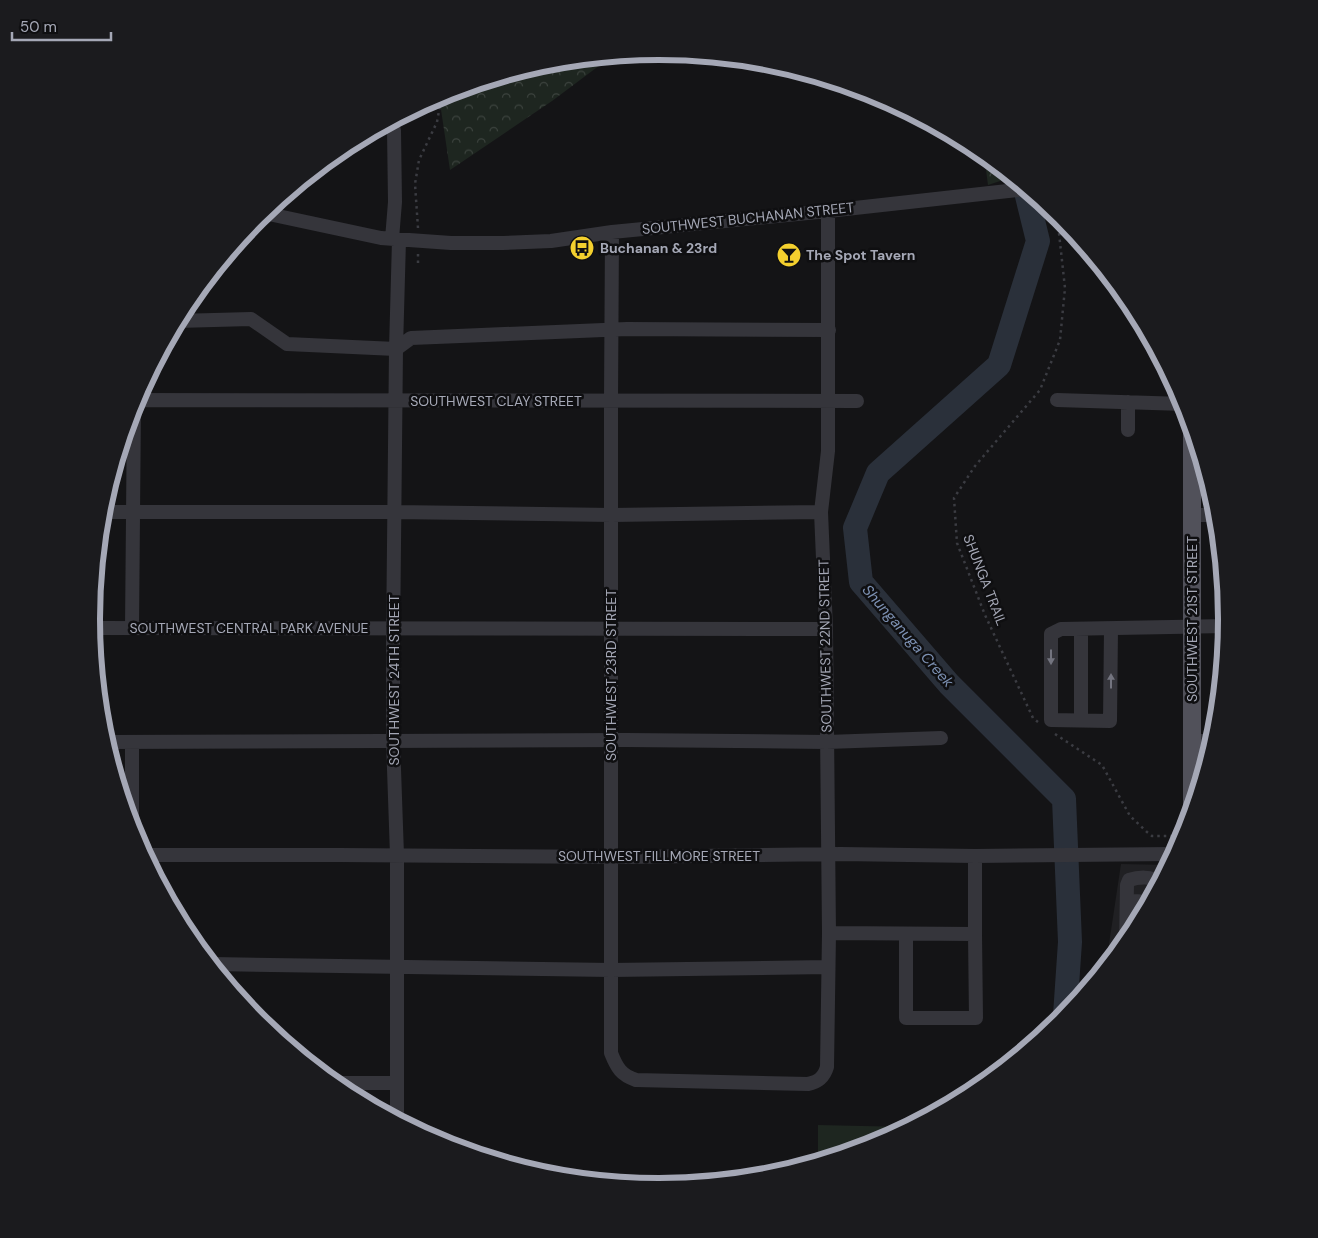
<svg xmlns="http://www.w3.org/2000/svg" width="1318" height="1238" font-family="'DM Sans',sans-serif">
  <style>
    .built { fill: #202023 }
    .park { fill: url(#park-crowns) }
    .pitch { fill: #1e2620 }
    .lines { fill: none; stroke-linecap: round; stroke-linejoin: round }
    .river { stroke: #2a303a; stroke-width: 24 }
    .path { stroke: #3b3c42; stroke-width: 2.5; stroke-dasharray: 2.5 4; stroke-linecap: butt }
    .minor { stroke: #35353b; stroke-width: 14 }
    .major { stroke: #51515a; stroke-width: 18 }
    .oneway { fill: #73747f }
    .labels { text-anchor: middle; stroke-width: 5; stroke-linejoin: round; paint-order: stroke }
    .street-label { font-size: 14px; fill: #a5a8b6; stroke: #0f0f11 }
    .poi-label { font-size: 14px; font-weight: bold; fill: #a5a8b6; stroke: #0f0f11; text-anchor: start }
    .water-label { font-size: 15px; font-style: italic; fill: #7c90b2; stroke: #0f0f11 }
    .rim { fill: none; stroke: #a5a8b6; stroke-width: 6 }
  </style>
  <defs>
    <pattern id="park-crowns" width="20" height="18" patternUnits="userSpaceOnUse" patternTransform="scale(1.25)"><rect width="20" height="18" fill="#1e2620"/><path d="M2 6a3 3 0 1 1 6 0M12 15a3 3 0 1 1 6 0" fill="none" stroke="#3c433e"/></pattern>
  </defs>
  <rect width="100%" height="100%" fill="#141416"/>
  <path class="built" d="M 1121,864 L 1168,865 L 1131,935 L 1106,964 Z"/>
  <path class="park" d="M 612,56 L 552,101 L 450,170 L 439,96 L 549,62 Z
    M 984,154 L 1013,179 L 1003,180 L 988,185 Z"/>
  <path class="pitch" d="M 818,1125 L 908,1127 L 876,1144 L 818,1161 Z"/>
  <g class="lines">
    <path class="river" d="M 1025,188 L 1038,241 L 999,365 L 878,473 L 855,528 L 861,582 L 949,684 L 1064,799 L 1070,942 L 1065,1015"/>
    <path class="path" d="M 418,228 L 415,184 L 419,160 L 437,122 L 442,94
      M 418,263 L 418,253
      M 1038,722 L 1033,718 L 985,615 L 957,543 L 954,498 L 975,466 L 1040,390 L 1060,340 L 1065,288 L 1057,215
      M 1055,734 L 1102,765 L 1130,816 L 1147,832 L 1152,836 L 1173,836 L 1173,840"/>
    <path class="minor" d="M 264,213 L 381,238 L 451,243 L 503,243 L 551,241 L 612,232 L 828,211 L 1026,189
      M 612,232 L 611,401 L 611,1053 C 617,1068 621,1075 636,1080 L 808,1084 C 819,1082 824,1077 827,1067 L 829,933 L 826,629 L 821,512 L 828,451 L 828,211
      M 392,239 L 395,202 L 394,130
      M 177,321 L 251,319 L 287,344 L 396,349 L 411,338 L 627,329 L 829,330
      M 135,400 L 857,401
      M 1057,400 L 1184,404
      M 1128,430 L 1128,402
      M 102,512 L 394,512 L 612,515 L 821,512
      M 1192,515 L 1217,515
      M 92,628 L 826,629
      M 132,628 L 134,405
      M 1111,629 L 1110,721 L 1051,720 L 1051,634 L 1061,629 L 1226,626
      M 1081,720 L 1081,629
      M 1192,741 L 1212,741
      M 106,742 L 626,740 L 827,742 L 941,738
      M 132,742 L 132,828
      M 145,855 L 339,855 L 627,857 L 841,854 L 975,856 L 1174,854
      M 1133,901 L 1149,902
      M 829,933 L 975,934 L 975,856
      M 906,934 L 906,1018 L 976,1018 L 975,934
      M 1126,941 L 1127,885 L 1129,880 C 1138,877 1152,876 1159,882
      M 212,964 L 611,970 L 828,967
      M 333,1083 L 397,1083
      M 397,1119 L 397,855 L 393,740 L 393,643 L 396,349 L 399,240"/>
    <path class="major" d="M 1192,430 L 1192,807"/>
  </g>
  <defs><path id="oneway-solid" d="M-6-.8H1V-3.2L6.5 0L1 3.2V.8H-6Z" transform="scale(1.25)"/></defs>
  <g class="oneway">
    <use href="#oneway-solid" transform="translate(1051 657) rotate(90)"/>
    <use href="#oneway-solid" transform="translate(1111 681) rotate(-90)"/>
  </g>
  <defs>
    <symbol id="bus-disc" viewBox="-11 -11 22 22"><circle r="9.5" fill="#f4d02e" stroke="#0f0f11"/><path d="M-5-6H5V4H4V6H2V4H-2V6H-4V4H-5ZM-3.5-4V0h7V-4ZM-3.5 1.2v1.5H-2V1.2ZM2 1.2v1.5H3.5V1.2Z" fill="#111"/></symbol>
    <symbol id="bar-disc" viewBox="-11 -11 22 22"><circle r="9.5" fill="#f4d02e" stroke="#0f0f11"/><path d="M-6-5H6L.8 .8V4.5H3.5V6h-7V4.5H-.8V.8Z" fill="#111"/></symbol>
  </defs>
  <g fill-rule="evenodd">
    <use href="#bus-disc" x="568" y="234" width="28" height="28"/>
    <use href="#bar-disc" x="775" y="241" width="28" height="28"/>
  </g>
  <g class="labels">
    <g class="street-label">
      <text transform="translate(748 218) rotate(-6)" y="5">SOUTHWEST BUCHANAN STREET</text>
      <text x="496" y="406">SOUTHWEST CLAY STREET</text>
      <text transform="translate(985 580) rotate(69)" y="5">SHUNGA TRAIL</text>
      <text transform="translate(1192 619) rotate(-90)" y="5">SOUTHWEST 21ST STREET</text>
      <text x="249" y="633">SOUTHWEST CENTRAL PARK AVENUE</text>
      <text transform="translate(825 646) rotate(-91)" y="5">SOUTHWEST 22ND STREET</text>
      <text transform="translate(611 675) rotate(-90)" y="5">SOUTHWEST 23RD STREET</text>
      <text transform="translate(394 680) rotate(-90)" y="5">SOUTHWEST 24TH STREET</text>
      <text x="659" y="861">SOUTHWEST FILLMORE STREET</text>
    </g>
    <g class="poi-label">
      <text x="600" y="253">Buchanan &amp; 23rd</text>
      <text x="806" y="260">The Spot Tavern</text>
    </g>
    <g class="water-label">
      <text transform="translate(908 636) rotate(49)" y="5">Shunganuga Creek</text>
    </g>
  </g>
  <path d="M0 0H1318V1238H0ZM100 619a559 559 0 1 1 1118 0a559 559 0 1 1-1118 0Z" fill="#1b1b1e" fill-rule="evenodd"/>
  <path class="rim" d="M100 619a559 559 0 1 1 1118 0a559 559 0 1 1-1118 0Z"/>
  <path d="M12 32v8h99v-8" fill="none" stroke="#a5a8b6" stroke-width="2.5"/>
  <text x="20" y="32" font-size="15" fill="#a5a8b6" stroke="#0f0f11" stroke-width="4" paint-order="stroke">50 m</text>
</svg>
